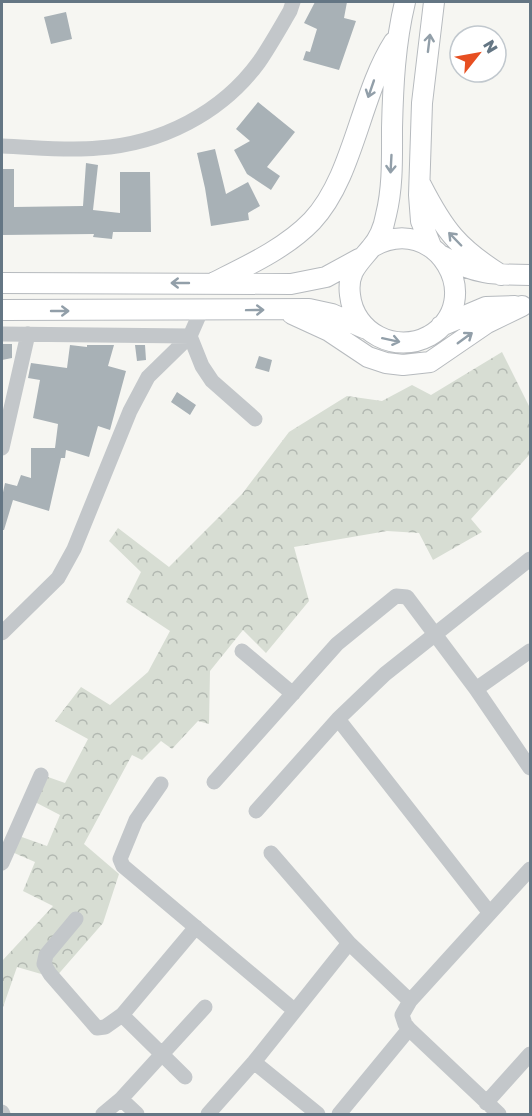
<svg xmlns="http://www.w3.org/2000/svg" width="532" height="1116" font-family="'Golos Text',sans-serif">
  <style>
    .forest { fill: url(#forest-crowns) }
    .building { fill: #a8b1b6 }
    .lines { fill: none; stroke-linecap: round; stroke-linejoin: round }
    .major-casing { stroke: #b6babe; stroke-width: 22 }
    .minor { stroke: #c3c7ca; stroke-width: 15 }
    .major { stroke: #fff; stroke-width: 20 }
    .oneway { stroke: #929fa9 }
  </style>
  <defs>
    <pattern id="forest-crowns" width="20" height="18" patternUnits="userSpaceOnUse" patternTransform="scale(1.5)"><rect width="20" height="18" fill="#d7ddd3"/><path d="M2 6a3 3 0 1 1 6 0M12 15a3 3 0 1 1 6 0" fill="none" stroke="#b2b8b1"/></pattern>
  </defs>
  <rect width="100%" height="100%" fill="#f6f6f2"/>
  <path class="forest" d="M 502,352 L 530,408 L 530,454 L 471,519 L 482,532 L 433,560 L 419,533 L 387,531 L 294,547 L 309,601 L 266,653 L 243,630 L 210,671 L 209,724 L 198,721 L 172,749 L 161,741 L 142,760 L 132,755 L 84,844 L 119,874 L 103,923 L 55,978 L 17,967 L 2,1010 L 2,961 L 53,906 L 23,891 L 35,862 L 12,852 L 19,836 L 47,846 L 60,815 L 33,801 L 48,777 L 65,783 L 88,739 L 55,721 L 81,687 L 110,705 L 148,672 L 170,631 L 126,602 L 141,572 L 109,541 L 118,528 L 169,567 L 242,494 L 289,432 L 347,396 L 382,401 L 412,385 L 431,395 Z"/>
  <path class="building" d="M 315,2 L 347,2 L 344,18 L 356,21 L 339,70 L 303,60 L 306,51 L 310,52 L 317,29 L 304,23 Z
    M 66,12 L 72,39 L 51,44 L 44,17 Z
    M 258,102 L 295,132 L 267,167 L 280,176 L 271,190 L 247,174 L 234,150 L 250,141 L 236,129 Z
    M 215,149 L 226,194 L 248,182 L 260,206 L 248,213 L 249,220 L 211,226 L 205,188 L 197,153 Z
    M 86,163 L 98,165 L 93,210 L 120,213 L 120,172 L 150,172 L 151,232 L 113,232 L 112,239 L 93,237 L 94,234 L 2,235 L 2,169 L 14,169 L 14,207 L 83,206 Z
    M 2,344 L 12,344 L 12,358 L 2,360 Z
    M 70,345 L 87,347 L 87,345 L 114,345 L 108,366 L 126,371 L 110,430 L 98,426 L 89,457 L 66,450 L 65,458 L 61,458 L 49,511 L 13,500 L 4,530 L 2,530 L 2,497 L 5,483 L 17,486 L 21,475 L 31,478 L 31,448 L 55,448 L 58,424 L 33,418 L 40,380 L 28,378 L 31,363 L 67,368 Z
    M 135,345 L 145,345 L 146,360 L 137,361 Z
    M 259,356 L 272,360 L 269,372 L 255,368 Z
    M 177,392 L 196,405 L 190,415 L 171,402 Z"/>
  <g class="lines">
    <defs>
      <path id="major" d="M 421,185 C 444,230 458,248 501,275
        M 431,246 L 421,221 L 419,195 L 422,103 L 434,2
        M 372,247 C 437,210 488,302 429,336 C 396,354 354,333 350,295 C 347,272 358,264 371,248 C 379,239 384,226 386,215 C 393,187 392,157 392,128 C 393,85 395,44 405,2
        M 442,256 C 475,274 493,275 530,275
        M 215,282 C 249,265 286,248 312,221 C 354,176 360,95 394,42
        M 2,283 L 291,284 L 326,277 L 359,259
        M 2,310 L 309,309 L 332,314 L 364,328
        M 292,314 L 329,331 L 368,357 L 386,363 L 403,365 L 430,362 L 487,323 L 522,306
        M 441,326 L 486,307 L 515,306"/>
    </defs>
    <use href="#major" class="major-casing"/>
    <path class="minor" d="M 2,146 C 33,147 66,151 98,148 C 161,144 222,113 259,62 C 270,46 280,28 290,11 L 293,2
      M 2,334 L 190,336 L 202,366 L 212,381 L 255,419
      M 2,448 L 28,334
      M 2,633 L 58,578 L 74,549 L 130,411 L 148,377 L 190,336 L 201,311
      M 242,651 L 293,694
      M 476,689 L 530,651
      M 338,719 L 489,912
      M 214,782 L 337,644 L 396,596 L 407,597 L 476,689 L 530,768
      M 161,784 L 136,820 L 120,859 L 123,866 L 294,1010
      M 256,811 L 338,719 L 385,674 L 530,559
      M 271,853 L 349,943 L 410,1001
      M 2,863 L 41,775
      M 76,919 L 46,955 L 44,964 L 50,974 L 97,1028 L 105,1027 L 122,1015 L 196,927
      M 122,1015 L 185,1077
      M 409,1029 L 499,1114
      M 254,1062 L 318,1114
      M 121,1099 L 137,1114
      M 486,1103 L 530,1054
      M 2,1112 L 3,1114
      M 103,1114 L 121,1099 L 205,1007
      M 208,1114 L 254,1062 L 349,943
      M 339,1114 L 409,1029 L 405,1024 L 402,1015 L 410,1001 L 530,869"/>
    <use href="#major" class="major"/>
  </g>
  <defs><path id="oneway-shaft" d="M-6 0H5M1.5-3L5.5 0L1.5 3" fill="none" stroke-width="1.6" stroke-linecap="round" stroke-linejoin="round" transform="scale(1.5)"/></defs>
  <g class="oneway">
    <use href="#oneway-shaft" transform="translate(429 43) rotate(-83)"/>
    <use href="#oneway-shaft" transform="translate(371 89) rotate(109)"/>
    <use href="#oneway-shaft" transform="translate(391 164) rotate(93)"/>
    <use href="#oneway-shaft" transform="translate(455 239) rotate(-134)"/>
    <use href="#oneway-shaft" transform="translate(180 283) rotate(180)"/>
    <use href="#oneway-shaft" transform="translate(255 310) rotate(-1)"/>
    <use href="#oneway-shaft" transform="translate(60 311)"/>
    <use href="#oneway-shaft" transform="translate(465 338) rotate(-36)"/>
    <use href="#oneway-shaft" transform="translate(391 340) rotate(12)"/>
  </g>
  <rect width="532" height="1116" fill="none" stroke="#647684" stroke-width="6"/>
  <g transform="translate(478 54) rotate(59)"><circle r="28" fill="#ffffff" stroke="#c1c8ce" stroke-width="1.5"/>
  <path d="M0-4.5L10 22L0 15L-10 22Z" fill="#e74f21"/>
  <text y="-9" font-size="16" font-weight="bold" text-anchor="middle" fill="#647684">N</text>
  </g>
</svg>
